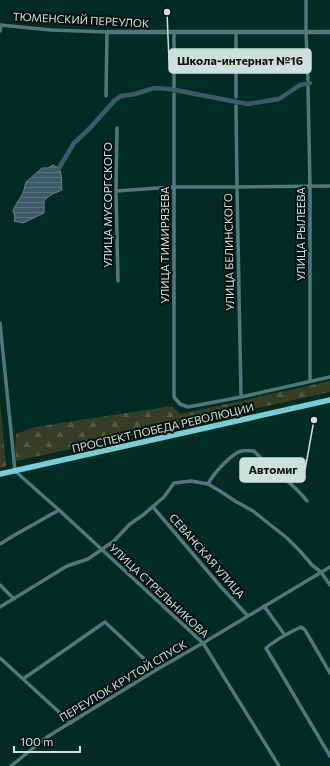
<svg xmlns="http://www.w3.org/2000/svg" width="330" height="766" font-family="Commissioner,sans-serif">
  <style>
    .forest { fill: url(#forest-firs) }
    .water { fill: url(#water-rules); stroke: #69828a }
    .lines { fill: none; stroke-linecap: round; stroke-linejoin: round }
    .canal { stroke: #3e5968; stroke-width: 4.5 }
    .minor { stroke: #50787d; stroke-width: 3.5 }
    .tertiary { stroke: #50787d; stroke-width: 4.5 }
    .primary { stroke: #76ced9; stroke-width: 5.5 }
    .labels { text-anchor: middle; stroke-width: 4; stroke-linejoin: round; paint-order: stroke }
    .street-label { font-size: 11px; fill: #cce1db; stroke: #02110d }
    .leader { fill: none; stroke: #cce1db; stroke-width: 1.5 }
    .callout-dot { fill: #cce1db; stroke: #02110d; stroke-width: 1.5 }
    .callout { fill: #cce1db; stroke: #cce1db; stroke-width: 1.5 }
    .callout-label { font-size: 12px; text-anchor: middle; font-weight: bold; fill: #111 }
  </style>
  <defs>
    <pattern id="forest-firs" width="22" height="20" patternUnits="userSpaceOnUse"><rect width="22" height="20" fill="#373d25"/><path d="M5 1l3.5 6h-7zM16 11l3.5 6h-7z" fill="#535944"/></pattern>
    <pattern id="water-rules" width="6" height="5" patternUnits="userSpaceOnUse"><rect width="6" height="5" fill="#3e5968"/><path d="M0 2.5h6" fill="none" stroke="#59717d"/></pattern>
  </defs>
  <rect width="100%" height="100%" fill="#002c24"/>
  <path class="forest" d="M 330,381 L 330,392 L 16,461 L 15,446 L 16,434 L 35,427 L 172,406 L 181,414 Z
    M 0,402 L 6,466 L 0,468 Z"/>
  <path class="water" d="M 53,165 L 59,168 L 61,174 L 62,190 C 55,193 49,195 44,201 L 44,213 L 23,223 L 14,221 L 15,217 L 13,210 L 23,193 L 26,182 L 42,168 L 48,168 Z"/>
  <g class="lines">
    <path class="canal" d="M 59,168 L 74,143 L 90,128 L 115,100 L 121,96 L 135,94 L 154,88 L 170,89 L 242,103 L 248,104 L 279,99 L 300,85 L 310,83"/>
    <path class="minor" d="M 306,0 L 306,32 L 308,80
      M 0,25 L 51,30 L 107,32 L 106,96
      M 0,31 L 1,25
      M 236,32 L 236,97
      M 174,87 L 174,32
      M 308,87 L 310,186 L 310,381
      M 174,94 L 174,397 L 180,404 L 188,407 L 199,405 L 241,397 L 330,377
      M 236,106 L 237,187 L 241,397
      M 117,128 L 116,191 L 118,281
      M 116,191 L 173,187 L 237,187 L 330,186
      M 0,323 L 15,471 L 59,510 L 203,643 L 279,766
      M 208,484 C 213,474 230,455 241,451 C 245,450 250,451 254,451 C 270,469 292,481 307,501
      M 153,507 L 221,587 L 248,616
      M 0,544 L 13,536 L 59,510
      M 0,585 L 14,599
      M 264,606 L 284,634
      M 0,607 L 67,566 L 88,559 L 114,541 L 130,524 L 143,515 L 164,497 L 174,483 L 191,481 L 208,484 L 220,491 L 235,501 L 253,511 L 287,538 L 300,551 L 312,565 L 321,572 L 330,585
      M 0,658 L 71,723
      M 330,673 L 305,630 L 301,627 C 288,633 277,639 266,648 L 330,756
      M 23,679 L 105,622 L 156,670
      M 11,766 L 47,737 L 156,670 L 203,643 L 330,567"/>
    <path class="tertiary" d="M 107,32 L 330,32"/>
    <path class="primary" d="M 0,474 L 330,400"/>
  </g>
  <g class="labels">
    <g class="street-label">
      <text transform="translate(81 20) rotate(3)" y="4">ТЮМЕНСКИЙ ПЕРЕУЛОК</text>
      <text transform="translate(108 205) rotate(-90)" y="4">УЛИЦА МУСОРГСКОГО</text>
      <text transform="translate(301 234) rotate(-90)" y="4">УЛИЦА РЫЛЕЕВА</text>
      <text transform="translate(165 245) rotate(-90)" y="4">УЛИЦА ТИМИРЯЗЕВА</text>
      <text transform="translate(229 252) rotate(-91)" y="4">УЛИЦА БЕЛИНСКОГО</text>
      <text transform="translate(163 428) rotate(-13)" y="4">ПРОСПЕКТ ПОБЕДА РЕВОЛЮЦИИ</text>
      <text transform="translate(207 556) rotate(49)" y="4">СЕВАНСКАЯ УЛИЦА</text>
      <text transform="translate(159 591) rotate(43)" y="4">УЛИЦА СТРЕЛЬНИКОВА</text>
      <text transform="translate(123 681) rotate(-31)" y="4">ПЕРЕУЛОК КРУТОЙ СПУСК</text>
    </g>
  </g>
  <path class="leader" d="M167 12L169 61M314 420L305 470"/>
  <g class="callout-dot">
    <circle cx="167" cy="12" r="4"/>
    <circle cx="314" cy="420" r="4"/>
  </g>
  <g class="callout">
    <rect x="169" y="49" width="142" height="24" rx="4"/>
    <rect x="240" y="458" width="65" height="24" rx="4"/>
  </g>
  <g class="callout-label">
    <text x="240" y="65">Школа-интернат №16</text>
    <text x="273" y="474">Автомиг</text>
  </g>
  <path d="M14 746v6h66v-6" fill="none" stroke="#cce1db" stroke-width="2"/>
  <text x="20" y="746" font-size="12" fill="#cce1db" stroke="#02110d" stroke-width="3" paint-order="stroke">100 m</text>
</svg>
